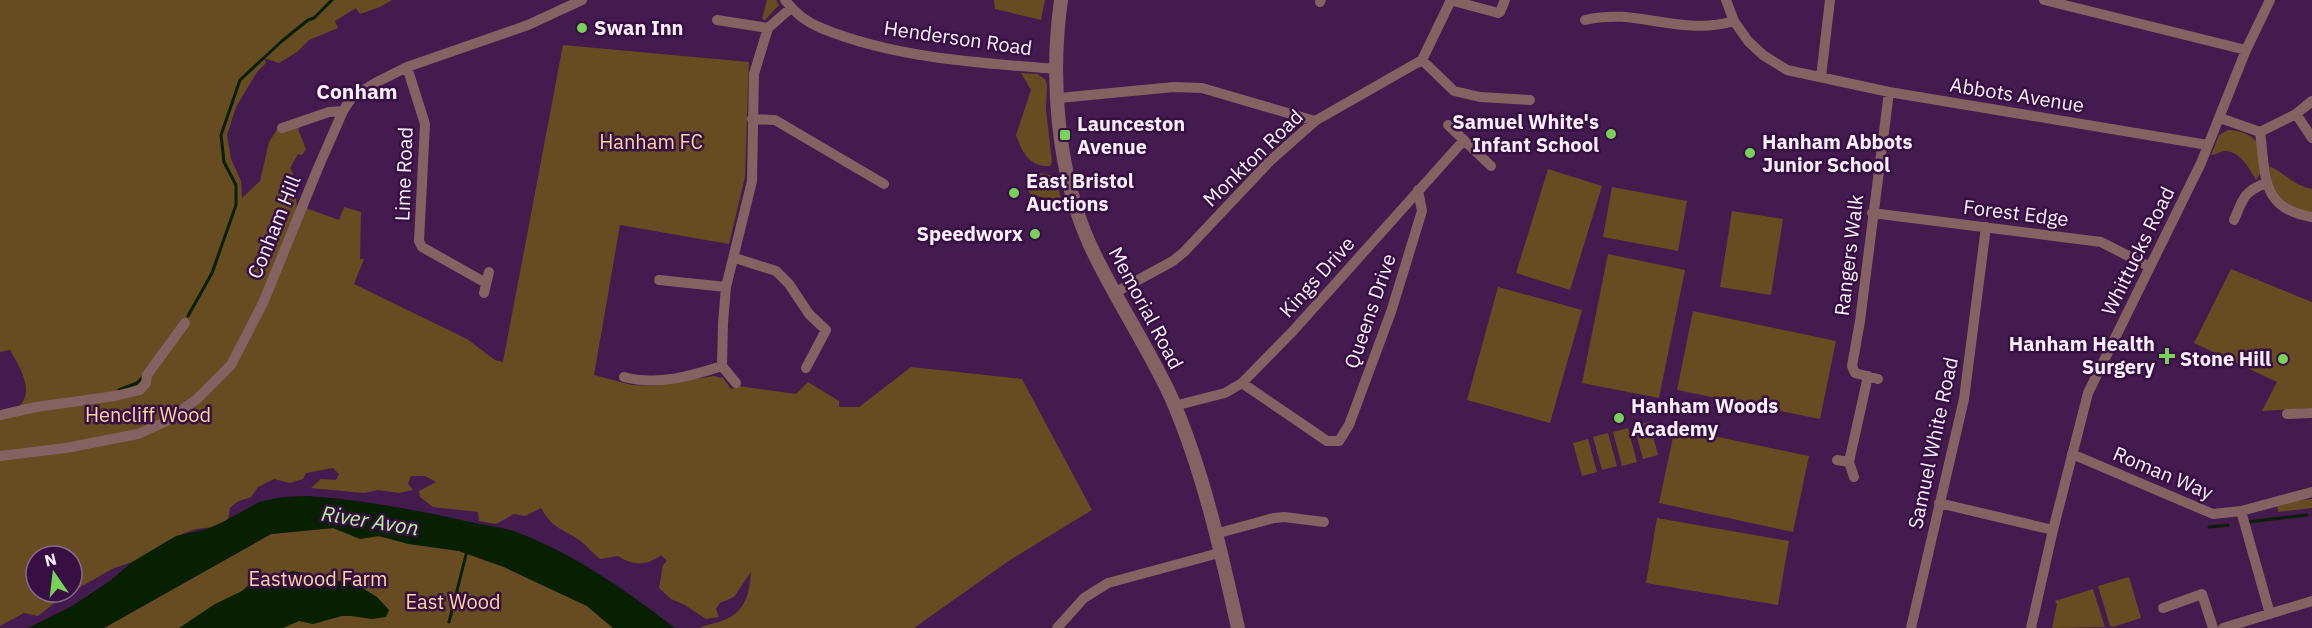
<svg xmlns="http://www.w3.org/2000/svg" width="2312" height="628" font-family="'IBM Plex Sans',sans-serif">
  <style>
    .green { fill: #664c20; fill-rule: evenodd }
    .water { fill: #072000 }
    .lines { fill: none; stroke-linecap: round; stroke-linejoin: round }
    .stream { stroke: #072000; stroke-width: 3 }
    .minor { stroke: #846262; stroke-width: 10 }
    .tertiary { stroke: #846262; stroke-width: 14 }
    .poi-dot { fill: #78d259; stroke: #380f43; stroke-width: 2 }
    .labels { text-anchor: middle; stroke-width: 5; stroke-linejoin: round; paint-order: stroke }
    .poi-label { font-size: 20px; font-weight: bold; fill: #faf0fd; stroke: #380f43; text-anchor: start }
    .street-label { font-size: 20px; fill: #faf0fd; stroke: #380f43 }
    .park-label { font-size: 20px; fill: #fcd79e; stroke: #380f43 }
    .neighbourhood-label { font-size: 21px; font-weight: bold; fill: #faf0fd; stroke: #380f43 }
    .water-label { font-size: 21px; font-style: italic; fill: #b0f69a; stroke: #380f43 }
  </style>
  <rect width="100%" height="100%" fill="#431b4e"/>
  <path class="green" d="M 0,0 L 392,0 L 380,7 L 360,14 L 356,8 L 335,21 L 338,28 L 309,40 L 297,52 L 279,63 L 264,58 L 266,63 L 257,72 L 236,107 L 227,135 L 231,159 L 241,181 L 242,198 L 260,181 L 269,142 L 280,125 L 307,121 L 298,129 L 306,149 L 302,155 L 298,154 L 290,168 C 297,177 295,195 297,207 L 306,208 L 339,220 L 344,207 L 361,212 L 360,259 L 364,259 L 354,284 L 467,339 L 495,360 L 503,362 L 563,45 L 749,62 L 745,177 L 729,244 L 620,225 L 594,375 L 632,385 L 652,386 L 714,376 L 723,378 L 731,389 L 738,386 L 796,394 L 808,382 L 839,401 L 839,407 L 859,407 L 911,367 L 1022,379 L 1092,510 L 1010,560 L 914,628 L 699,628 C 709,624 723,622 732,616 C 747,607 750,588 751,572 L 734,597 L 720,603 L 716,609 L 719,617 L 706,619 L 685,605 L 671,599 L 659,588 L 663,565 L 667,561 L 661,555 C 647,566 633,566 618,556 L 600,559 C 593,554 589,548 582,542 C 564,528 555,532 541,508 L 525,516 L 514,514 L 496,524 L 479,521 L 478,512 L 433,507 L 420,497 L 419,491 L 436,482 L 425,476 L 411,476 L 408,484 L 413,490 L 399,493 L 378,490 L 364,493 L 311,488 L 321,479 L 336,480 L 339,474 L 333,468 L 306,473 L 303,479 L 290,483 L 274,479 L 258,487 L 251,497 L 237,502 L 230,508 L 228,519 L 214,527 L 196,529 L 184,533 L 135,561 L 112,569 L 61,598 L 38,616 L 24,613 L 0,626 L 0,418 L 21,411 L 20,405 C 35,390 18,364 10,350 L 0,352 ZM 36,556 L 72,556 L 72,592 L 36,592 Z
    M 767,0 L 776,0 L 779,5 L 765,20 L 762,19 Z
    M 994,0 L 1045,0 L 1041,20 L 995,9 Z
    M 1021,73 L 1037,74 L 1045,79 L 1047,84 L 1046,110 L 1052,162 L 1050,166 C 1029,167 1022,152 1016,135 L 1031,90 Z
    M 2228,130 C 2239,130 2250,134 2257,142 L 2260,174 L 2256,180 C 2250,169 2240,151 2225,151 C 2220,151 2216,155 2211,155 L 2219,135 Z
    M 2269,166 C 2285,173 2294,186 2312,189 L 2312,213 C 2281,205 2273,197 2269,166 Z
    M 1548,169 L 1602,186 L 1570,290 L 1516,273 Z
    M 1028,171 L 1055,176 L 1062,203 L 1030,194 L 1025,182 Z
    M 1612,187 L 1687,201 L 1678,251 L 1603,237 Z
    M 1732,211 L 1783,219 L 1771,295 L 1720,287 Z
    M 1608,254 L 1685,270 L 1659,398 L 1582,383 Z
    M 2231,269 L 2312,302 L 2312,408 L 2262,411 L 2277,382 L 2194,343 Z
    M 1498,287 L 1582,310 L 1550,423 L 1467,400 Z
    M 1693,311 L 1836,341 L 1820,419 L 1677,390 Z
    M 1649,422 L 1658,455 L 1643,459 L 1634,426 Z
    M 1628,428 L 1637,462 L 1622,466 L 1613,432 Z
    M 1675,428 L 1809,456 L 1793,532 L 1659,503 Z
    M 1608,433 L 1617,466 L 1602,470 L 1593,437 Z
    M 1588,439 L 1597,472 L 1582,476 L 1573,443 Z
    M 2312,499 L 2312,508 L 2278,512 L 2277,503 Z
    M 1657,518 L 1789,541 L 1778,605 L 1646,583 Z
    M 333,528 L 459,551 L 504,567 L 587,606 L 613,628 L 104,628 L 271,534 Z
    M 2129,577 L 2141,618 L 2113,627 L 2110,626 L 2098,586 Z
    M 2093,589 L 2105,627 L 2052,628 L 2057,604 L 2055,601 Z"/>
  <path class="water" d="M 308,496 C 363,500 417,510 470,522 C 486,526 505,527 519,533 C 578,556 625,590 675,628 L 613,628 L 587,606 L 504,567 L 459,551 L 408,544 L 379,536 L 360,539 L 333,528 L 271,534 L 104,628 L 28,628 L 72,606 L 110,581 L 132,562 L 176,536 L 207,529 L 223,522 L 259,502 L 283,497 Z
    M 293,571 L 339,581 L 349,580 L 377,597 L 389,610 L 386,617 L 372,619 L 351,616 L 342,616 L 313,624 L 299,621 L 283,628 L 179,628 L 215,604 L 242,591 L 252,582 Z"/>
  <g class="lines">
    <path class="stream" d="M 188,316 L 212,273 L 236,205 L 236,185 L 224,162 L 221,135 L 240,80 L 282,41 L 308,20 L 314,18 L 332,0
      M 119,390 L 137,383 L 144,376
      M 2247,522 L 2307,515
      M 2209,527 L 2228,525
      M 449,622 L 467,551"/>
    <path class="minor" d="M 785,0 C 794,12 806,22 821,28 C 894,58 978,63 1056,69
      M 1450,0 L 1498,13 L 1500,12 L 1505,0
      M 1726,0 L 1734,21 L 1748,41 L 1763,55 L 1787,70 L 1889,92 L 2208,145
      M 2044,0 L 2246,50
      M 1320,2 L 1321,0
      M 717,20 L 768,28
      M 1585,20 C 1637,7 1680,37 1734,21
      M 1422,60 L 1454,91 L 1480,97 L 1530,100
      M 407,67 L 425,124 L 419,241 L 422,247 L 486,283
      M 1821,77 L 1830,0
      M 1059,98 L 1174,87 L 1202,88 L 1315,121
      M 2296,114 L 2312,138
      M 2220,118 L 2260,132 C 2266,175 2260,209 2312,217
      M 752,119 L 775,120 L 884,184
      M 1448,125 L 1491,166
      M 282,128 L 329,112 L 343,111
      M 2260,132 L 2296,114 L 2312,101
      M 1872,213 L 2101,242 L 2150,267
      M 2234,220 C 2243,199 2243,192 2266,183
      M 735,258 L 776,271 L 789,284 L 809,314 L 826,330 L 806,368
      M 659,280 L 726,287
      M 1116,292 L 1173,261 L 1184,252 L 1270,161 L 1315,121 L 1422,60 L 1451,0
      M 484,293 L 489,272
      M 624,377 C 657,386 691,376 722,366
      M 1878,379 L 1855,373 L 1852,366 L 1860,321 L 1889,92
      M 736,383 L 722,366 L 723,323 L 726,287 L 752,181 L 754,74 L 768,28 L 791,8
      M 1242,383 L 1327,441 L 1339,441 L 1349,425 L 1391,312 L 1422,211 L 1418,190
      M 1174,406 L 1225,393 L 1242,383 L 1293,331 L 1464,140
      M 2287,414 L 2312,413
      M 0,415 L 36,407 L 115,396 L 140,390 L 146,383 L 147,375 L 185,323
      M 2072,454 L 2213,514 L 2241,511 L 2312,492
      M 0,456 L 66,448 L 138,434 L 165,422 L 197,399 L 231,365 L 263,303 L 318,168 L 343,111 L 352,97 L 377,82 L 407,67 L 528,25 L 582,0
      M 1837,460 L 1849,462
      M 1854,477 L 1849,462 L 1868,376
      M 1939,503 L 2053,530
      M 2241,511 L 2270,614
      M 1215,534 L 1274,518 L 1284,517 L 1324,522
      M 2163,608 L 2202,594 L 2213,628
      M 1057,628 L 1084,598 L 1108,583 L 1219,553
      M 1911,628 L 1964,399 L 1986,227
      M 2031,628 L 2053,530 L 2088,393 L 2201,163 L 2246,50 L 2270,0
      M 2223,628 L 2312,601"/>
    <path class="tertiary" d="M 1061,0 C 1050,78 1057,172 1090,245 C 1114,297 1147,345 1171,397 C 1203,470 1221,551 1238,628"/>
  </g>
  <g class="poi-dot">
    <circle cx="582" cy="28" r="6"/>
    <circle cx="1611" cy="134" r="6"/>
    <rect x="1059" y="129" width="12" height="12" rx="3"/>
    <circle cx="1750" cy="153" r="6"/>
    <circle cx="1014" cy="193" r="6"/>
    <circle cx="1035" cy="234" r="6"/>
    <path d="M2164 347h6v6h6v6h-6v6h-6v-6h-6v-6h6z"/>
    <circle cx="2283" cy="359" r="6"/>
    <circle cx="1619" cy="418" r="6"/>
  </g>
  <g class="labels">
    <g class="poi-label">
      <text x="594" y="35">Swan Inn</text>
      <text x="1599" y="129" text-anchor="end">Samuel White's<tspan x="1599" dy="23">Infant School</tspan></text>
      <text x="1077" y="131">Launceston<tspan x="1077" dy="23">Avenue</tspan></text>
      <text x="1762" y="149">Hanham Abbots<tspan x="1762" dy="23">Junior School</tspan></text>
      <text x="1026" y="188">East Bristol<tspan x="1026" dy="23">Auctions</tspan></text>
      <text x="1023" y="241" text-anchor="end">Speedworx</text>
      <text x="2155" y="351" text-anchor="end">Hanham Health<tspan x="2155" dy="23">Surgery</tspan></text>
      <text x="2271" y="366" text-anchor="end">Stone Hill</text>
      <text x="1631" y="413">Hanham Woods<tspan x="1631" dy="23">Academy</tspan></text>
    </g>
    <g class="street-label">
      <text transform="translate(958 38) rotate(8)" y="7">Henderson Road</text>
      <text transform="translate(2017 95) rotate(9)" y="7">Abbots Avenue</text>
      <text transform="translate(1253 158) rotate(-44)" y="7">Monkton Road</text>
      <text transform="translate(404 174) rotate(-88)" y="7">Lime Road</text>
      <text transform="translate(2016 213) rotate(7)" y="7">Forest Edge</text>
      <text transform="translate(274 227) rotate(-68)" y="7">Conham Hill</text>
      <text transform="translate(2138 251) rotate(-64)" y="7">Whittucks Road</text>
      <text transform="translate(1849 255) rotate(-83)" y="7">Rangers Walk</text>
      <text transform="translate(1317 277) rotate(-48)" y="7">Kings Drive</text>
      <text transform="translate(1146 308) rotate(62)" y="7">Memorial Road</text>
      <text transform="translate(1370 311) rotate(-71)" y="7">Queens Drive</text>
      <text transform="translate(1933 443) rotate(-78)" y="7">Samuel White Road</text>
      <text transform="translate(2163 473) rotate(23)" y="7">Roman Way</text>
    </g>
    <g class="park-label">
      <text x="651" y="149">Hanham FC</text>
      <text x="148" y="422">Hencliff Wood</text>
      <text x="318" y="586">Eastwood Farm</text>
      <text x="453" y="609">East Wood</text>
    </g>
    <g class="neighbourhood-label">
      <text x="357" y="99">Conham</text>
    </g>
    <g class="water-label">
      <text transform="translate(370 521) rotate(9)" y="7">River Avon</text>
    </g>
  </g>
  <g transform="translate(54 574) rotate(346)"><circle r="28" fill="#380f43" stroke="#86698d" stroke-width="1.5"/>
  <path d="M0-4.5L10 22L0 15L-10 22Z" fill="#78d259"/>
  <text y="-9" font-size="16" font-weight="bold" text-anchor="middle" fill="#faf0fd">N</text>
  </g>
</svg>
